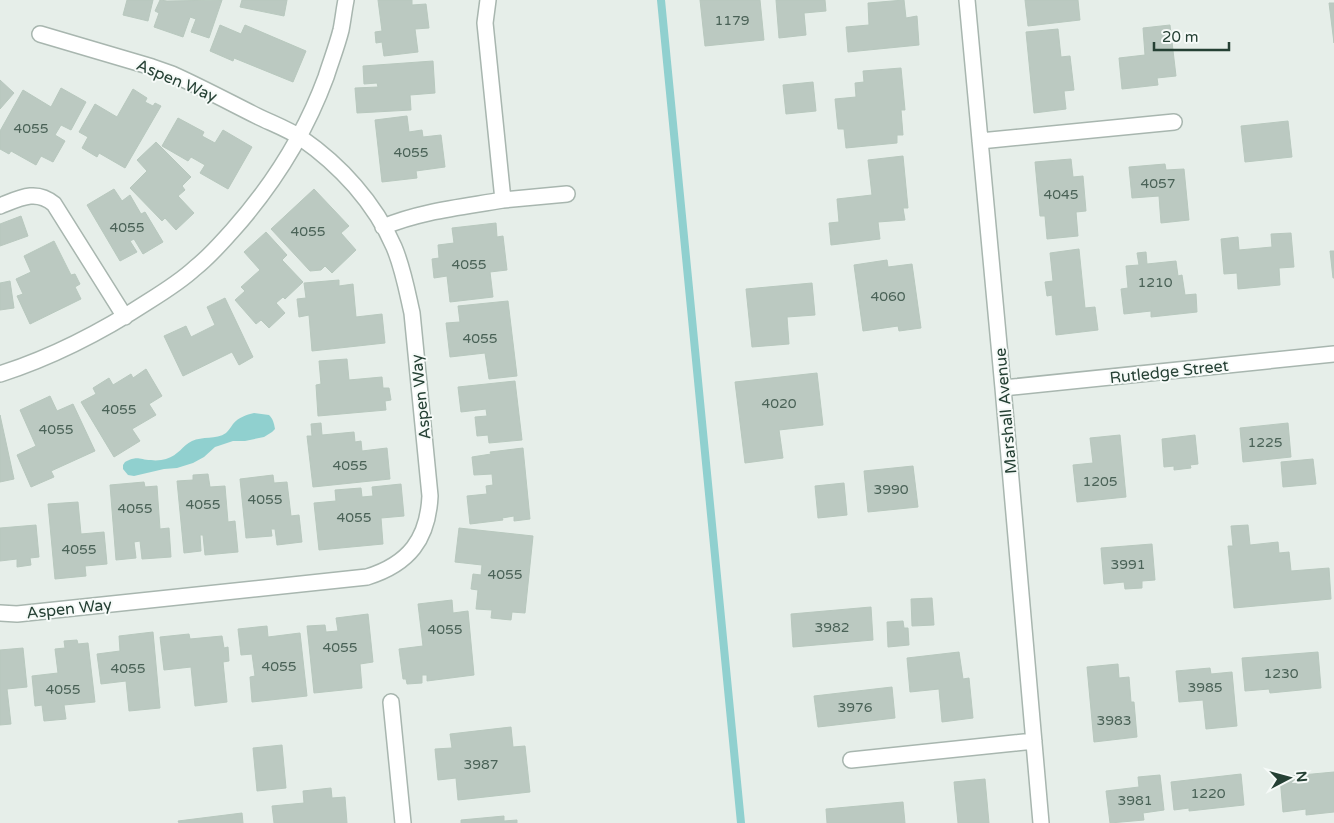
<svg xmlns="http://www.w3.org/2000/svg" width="1334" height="823" font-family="'Varela Round',sans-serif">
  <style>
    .water { fill: #90d0cf }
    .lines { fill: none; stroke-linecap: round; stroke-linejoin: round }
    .stream { stroke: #90d0cf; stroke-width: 8 }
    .building { fill: #bbc9c1; stroke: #b8c8be }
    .minor-casing { stroke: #a8b6af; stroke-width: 18 }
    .minor { stroke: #fff; stroke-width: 15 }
    .labels { text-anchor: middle; stroke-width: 4; stroke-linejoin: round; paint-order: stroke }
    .number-label { font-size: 14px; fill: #4a6257 }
    .street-label { font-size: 16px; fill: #254034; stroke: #f6faf8 }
  </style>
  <rect width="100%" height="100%" fill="#e6eee9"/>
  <path class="water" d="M 254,413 L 269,415 C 273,419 274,423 275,429 L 272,432 L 264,437 L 245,441 L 233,441 L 215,447 L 204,457 L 193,463 L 177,468 L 164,469 L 134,476 L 128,475 L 123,469 L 123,465 L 125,462 C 138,455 139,460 151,460 C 156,461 162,460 166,459 C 179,455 182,446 192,441 C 202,436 216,440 226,433 C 229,430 231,427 233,424 C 239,417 246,415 254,413 Z"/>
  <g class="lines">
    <path class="stream" d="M 661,0 L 741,823"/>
  </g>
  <path class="building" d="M 127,0 L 153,0 L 148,21 L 123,15 Z
    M 160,0 L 167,1 L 222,0 L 209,38 L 191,32 L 196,19 L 190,17 L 183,37 L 154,27 L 159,13 L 155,11 Z
    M 242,0 L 287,0 L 284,16 L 240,7 Z
    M 378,0 L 412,0 L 412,5 L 426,4 L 429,28 L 415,29 L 418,52 L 384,56 L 382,42 L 376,43 L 375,32 L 382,31 Z
    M 700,0 L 760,0 L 764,40 L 705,46 Z
    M 776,0 L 825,0 L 826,11 L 804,13 L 806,35 L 779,38 Z
    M 904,0 L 906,18 L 917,16 L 919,45 L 848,52 L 846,27 L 869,25 L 868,3 Z
    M 1025,0 L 1078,0 L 1080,20 L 1028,26 Z
    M 1329,3 L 1334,3 L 1334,43 Z
    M 220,25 L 241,34 L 245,25 L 306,51 L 293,82 L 234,58 L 233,61 L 210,51 Z
    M 1170,25 L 1176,76 L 1157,78 L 1158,85 L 1122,89 L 1119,58 L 1145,55 L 1143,28 Z
    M 1058,29 L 1061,57 L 1070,56 L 1074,90 L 1064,91 L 1066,109 L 1034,113 L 1026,32 Z
    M 433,61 L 435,93 L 410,95 L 411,110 L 357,113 L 355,88 L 378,87 L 377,83 L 364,84 L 363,66 Z
    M 901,68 L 905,110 L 901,110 L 903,135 L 897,135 L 897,143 L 846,148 L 844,129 L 838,129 L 835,99 L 856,97 L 855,83 L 864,82 L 863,71 Z
    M 0,80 L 14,93 L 0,109 Z
    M 813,82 L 816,111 L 786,114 L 783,85 Z
    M 61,88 L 86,102 L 71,130 L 61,125 L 55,135 L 65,141 L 53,162 L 41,156 L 36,165 L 11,151 L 9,154 L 0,149 L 0,131 L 23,90 L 51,107 Z
    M 133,89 L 147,98 L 145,102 L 153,106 L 155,103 L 161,106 L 125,168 L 99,153 L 97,157 L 82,148 L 88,137 L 79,132 L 95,104 L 117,117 Z
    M 407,116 L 409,132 L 422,130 L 423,137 L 441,135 L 445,167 L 416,171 L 417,178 L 382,182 L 375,120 Z
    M 178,118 L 204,132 L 202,136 L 215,143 L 223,130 L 252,147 L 228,189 L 200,173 L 205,165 L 191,157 L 188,161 L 162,146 Z
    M 1288,121 L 1292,157 L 1245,162 L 1241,126 Z
    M 156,142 L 191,177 L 182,186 L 185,190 L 178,196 L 194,213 L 176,230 L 165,218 L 162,221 L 130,188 L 147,171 L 137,160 Z
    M 903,156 L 908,208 L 903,208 L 905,220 L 878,222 L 880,239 L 831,245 L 829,223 L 839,222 L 837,199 L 872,195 L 868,160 Z
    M 1071,159 L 1073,177 L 1083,176 L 1086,211 L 1076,212 L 1078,236 L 1047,239 L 1045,216 L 1040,216 L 1035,162 Z
    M 1165,164 L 1166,170 L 1184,169 L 1189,220 L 1161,223 L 1159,196 L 1132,198 L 1129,167 Z
    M 114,189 L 122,201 L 130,195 L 141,214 L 145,212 L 163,242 L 143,254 L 134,239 L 130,241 L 137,252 L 120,261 L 87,205 Z
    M 314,189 L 349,226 L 341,233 L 356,250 L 332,273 L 325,266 L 321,270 L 310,271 L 271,229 Z
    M 21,216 L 28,236 L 0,246 L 0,224 Z
    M 496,223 L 497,237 L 503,236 L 507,270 L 490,272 L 493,297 L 450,302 L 447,276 L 434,278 L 432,259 L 439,258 L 438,245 L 454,243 L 452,228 Z
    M 266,232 L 287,255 L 282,260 L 303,282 L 285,299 L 283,297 L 276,303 L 285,313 L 269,328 L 261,320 L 256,324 L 235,300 L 245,291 L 241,287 L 260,270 L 244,252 Z
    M 1291,233 L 1294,267 L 1279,268 L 1280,285 L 1238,289 L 1237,273 L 1224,274 L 1221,239 L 1238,237 L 1239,250 L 1272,247 L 1271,234 Z
    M 54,241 L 71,275 L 75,274 L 80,284 L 75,287 L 81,299 L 30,324 L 17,296 L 23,294 L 16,279 L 31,272 L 24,256 Z
    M 1079,249 L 1085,308 L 1095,307 L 1098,330 L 1056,335 L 1052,295 L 1047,296 L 1045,282 L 1053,281 L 1050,253 Z
    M 1330,251 L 1334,251 L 1334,278 L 1333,278 Z
    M 1146,252 L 1147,264 L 1176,261 L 1178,276 L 1182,275 L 1185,295 L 1196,294 L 1197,312 L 1151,317 L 1151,311 L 1124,314 L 1121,289 L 1128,288 L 1126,266 L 1139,265 L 1137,253 Z
    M 887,260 L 888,267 L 912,264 L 921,328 L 899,331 L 898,326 L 863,331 L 854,265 Z
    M 339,280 L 339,286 L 353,284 L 356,317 L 382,314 L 385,343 L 312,351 L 309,315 L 299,317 L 297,299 L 306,298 L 304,283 Z
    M 10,281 L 14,308 L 0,310 L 0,283 Z
    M 812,283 L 815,315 L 787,317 L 789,344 L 752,347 L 746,289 Z
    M 225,298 L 253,357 L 239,365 L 232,352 L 183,376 L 164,336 L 186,326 L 191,337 L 215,325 L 207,307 Z
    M 508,301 L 517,376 L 489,379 L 485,353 L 450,357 L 446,323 L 460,322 L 458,306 Z
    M 347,359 L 349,380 L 382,377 L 383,388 L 389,388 L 391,400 L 385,401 L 386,410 L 318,416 L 316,385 L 321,384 L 319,361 Z
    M 146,369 L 162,396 L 149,404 L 156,415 L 132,429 L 140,441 L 114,457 L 81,402 L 96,394 L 93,388 L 109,378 L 113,385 L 131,374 L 133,378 Z
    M 817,373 L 823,425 L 779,430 L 783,458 L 745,463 L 735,382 Z
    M 515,381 L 522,440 L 489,443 L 488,435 L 477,436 L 475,417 L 487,416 L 486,409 L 461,412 L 458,387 Z
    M 50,396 L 57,411 L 73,404 L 95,451 L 51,471 L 54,477 L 31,487 L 17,455 L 36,446 L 20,410 Z
    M 0,415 L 14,479 L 0,482 Z
    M 321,423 L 322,435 L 354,432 L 355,442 L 361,441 L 362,451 L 387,448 L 390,479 L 313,487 L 307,436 L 312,436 L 311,424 Z
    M 1288,423 L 1291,457 L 1243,462 L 1240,428 Z
    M 1120,435 L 1126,497 L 1077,502 L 1073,465 L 1093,463 L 1090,438 Z
    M 1195,435 L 1198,464 L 1190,465 L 1191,468 L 1174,470 L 1174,466 L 1164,467 L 1162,439 Z
    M 523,448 L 530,519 L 514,521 L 514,516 L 502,518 L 503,520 L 470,524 L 467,496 L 487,494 L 486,486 L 493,485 L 492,474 L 474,475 L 472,457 L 491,454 L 490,452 Z
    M 1313,459 L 1316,484 L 1283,487 L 1281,462 Z
    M 913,466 L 918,507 L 868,512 L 864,471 Z
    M 208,474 L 210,487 L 225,486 L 228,522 L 235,521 L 238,552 L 205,555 L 203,535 L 200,535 L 201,551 L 184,553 L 177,481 L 193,480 L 193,475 Z
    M 273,475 L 274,483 L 287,482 L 291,516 L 299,515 L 302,542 L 277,545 L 275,529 L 271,529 L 272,536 L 246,538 L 240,479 Z
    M 144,482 L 145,487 L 157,486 L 160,529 L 169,528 L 171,557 L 142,559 L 140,541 L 134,542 L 136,558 L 116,560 L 110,485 Z
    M 844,483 L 847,515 L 818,518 L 815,486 Z
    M 401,484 L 404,516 L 381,518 L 383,544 L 319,550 L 314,503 L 336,501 L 335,490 L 361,488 L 362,497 L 373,496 L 372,487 Z
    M 78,502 L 81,534 L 104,532 L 107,564 L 85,566 L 86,576 L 55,579 L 48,504 Z
    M 36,525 L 39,557 L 30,558 L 31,565 L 17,567 L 17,559 L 0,561 L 0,528 Z
    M 1248,525 L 1250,545 L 1278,542 L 1279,553 L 1289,552 L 1291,571 L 1329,568 L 1331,599 L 1234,608 L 1228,546 L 1233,546 L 1231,526 Z
    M 459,528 L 533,536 L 525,613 L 512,612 L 511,620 L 491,618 L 492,610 L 476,609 L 478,590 L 471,589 L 473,574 L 481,575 L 482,565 L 455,562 Z
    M 1152,544 L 1155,580 L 1142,581 L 1142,588 L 1125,589 L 1124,582 L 1104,584 L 1101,548 Z
    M 932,598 L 934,625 L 912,626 L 911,599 Z
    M 452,600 L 453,613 L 468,611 L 474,675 L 427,681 L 427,675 L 422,675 L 422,683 L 407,684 L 406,679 L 403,679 L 399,649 L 423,646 L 418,604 Z
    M 871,607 L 873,640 L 793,647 L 791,614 Z
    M 368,614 L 373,662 L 360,664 L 362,688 L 314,693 L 307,626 L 325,625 L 326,632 L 338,631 L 336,618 Z
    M 903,621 L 904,628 L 908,628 L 909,645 L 888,647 L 887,622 Z
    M 267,626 L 268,637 L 300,633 L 307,696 L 252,702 L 250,677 L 255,676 L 252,654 L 241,655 L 238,629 Z
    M 153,632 L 160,708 L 129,711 L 126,681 L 101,684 L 97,654 L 120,651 L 119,636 Z
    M 189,634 L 190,639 L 222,636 L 224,648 L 228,647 L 229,661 L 223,662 L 227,702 L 195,706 L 191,667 L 164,670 L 160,637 Z
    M 77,640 L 78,644 L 88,643 L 95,702 L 64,705 L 66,719 L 44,721 L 42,705 L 35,706 L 32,676 L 58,673 L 55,649 L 65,648 L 64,641 Z
    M 23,648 L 27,687 L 7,689 L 11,724 L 0,725 L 0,650 Z
    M 959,652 L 963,679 L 969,678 L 973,718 L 942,722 L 939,689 L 910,692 L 907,658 Z
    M 1318,652 L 1321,688 L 1270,693 L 1269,689 L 1245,691 L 1242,658 Z
    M 1118,664 L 1119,678 L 1129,677 L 1131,702 L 1134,702 L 1137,737 L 1094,742 L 1087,667 Z
    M 1210,668 L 1211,674 L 1232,672 L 1237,726 L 1206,729 L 1203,700 L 1179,702 L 1176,671 Z
    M 892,687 L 895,718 L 818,727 L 814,696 Z
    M 511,727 L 513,747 L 525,746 L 530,792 L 458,800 L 456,778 L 438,780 L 435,749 L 452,748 L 450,734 Z
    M 282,745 L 286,788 L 257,791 L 253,748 Z
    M 1334,772 L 1334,812 L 1306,815 L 1306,809 L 1283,812 L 1280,777 Z
    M 1241,774 L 1244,805 L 1189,811 L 1189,808 L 1174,810 L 1171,782 Z
    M 1160,775 L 1164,810 L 1143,813 L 1144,820 L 1110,823 L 1106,791 L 1139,787 L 1138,777 Z
    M 985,779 L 989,823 L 958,823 L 954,782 Z
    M 331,788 L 332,798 L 345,797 L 347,823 L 274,823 L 272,806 L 304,803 L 303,791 Z
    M 903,802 L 905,823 L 827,823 L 826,809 Z
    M 242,813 L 243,823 L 179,823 L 178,821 Z
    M 504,816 L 504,821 L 517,820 L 517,823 L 461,823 L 461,820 Z"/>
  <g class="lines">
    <defs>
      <path id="minor" d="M 967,0 L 1003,388 L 1041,823
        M 980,141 L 1174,122
        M 503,200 L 567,194
        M 0,206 C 20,198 36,189 54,204 L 125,317
        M 383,227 C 421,211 463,207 503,200 L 485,23 L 488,0
        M 0,374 C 53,357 103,331 149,301 C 165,291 181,281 195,268 C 209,257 220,244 232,231 C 273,185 305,134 326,77 C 331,61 337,46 341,30 C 343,20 344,10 346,0
        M 1003,388 L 1334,354
        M 0,613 L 17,614 L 367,577 C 409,564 428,539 430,496 L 412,313 C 407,291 403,268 394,247 C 375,203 340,165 301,138 C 288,129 271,123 257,116 C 229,102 201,87 172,74 L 152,67 L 40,34
        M 391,702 L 403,823
        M 851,760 L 1034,741"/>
    </defs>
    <use href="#minor" class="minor-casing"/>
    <use href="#minor" class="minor"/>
  </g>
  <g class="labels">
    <g class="number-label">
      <text x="732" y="25">1179</text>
      <text x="31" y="133">4055</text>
      <text x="411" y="157">4055</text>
      <text x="1158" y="188">4057</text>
      <text x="1061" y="199">4045</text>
      <text x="127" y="232">4055</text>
      <text x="308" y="236">4055</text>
      <text x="469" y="269">4055</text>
      <text x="1155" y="287">1210</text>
      <text x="888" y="301">4060</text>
      <text x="480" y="343">4055</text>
      <text x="779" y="408">4020</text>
      <text x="119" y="414">4055</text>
      <text x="56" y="434">4055</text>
      <text x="1265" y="447">1225</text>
      <text x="350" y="470">4055</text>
      <text x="1100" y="486">1205</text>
      <text x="891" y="494">3990</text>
      <text x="265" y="504">4055</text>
      <text x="203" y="509">4055</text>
      <text x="135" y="513">4055</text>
      <text x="354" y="522">4055</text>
      <text x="79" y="554">4055</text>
      <text x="1128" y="569">3991</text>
      <text x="505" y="579">4055</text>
      <text x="832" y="632">3982</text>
      <text x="445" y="634">4055</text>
      <text x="340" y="652">4055</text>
      <text x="279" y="671">4055</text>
      <text x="128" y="673">4055</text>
      <text x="1281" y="678">1230</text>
      <text x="1205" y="692">3985</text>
      <text x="63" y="694">4055</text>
      <text x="855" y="712">3976</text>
      <text x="1114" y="725">3983</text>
      <text x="481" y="769">3987</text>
      <text x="1208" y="798">1220</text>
      <text x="1135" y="805">3981</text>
    </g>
    <g class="street-label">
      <text transform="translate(177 80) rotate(23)" y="6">Aspen Way</text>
      <text transform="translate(1169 371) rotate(-6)" y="6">Rutledge Street</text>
      <text transform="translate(420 397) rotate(-96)" y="6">Aspen Way</text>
      <text transform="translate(1005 411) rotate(-95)" y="6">Marshall Avenue</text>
      <text transform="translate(69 608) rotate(-6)" y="6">Aspen Way</text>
    </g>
  </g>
  <g transform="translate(1289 778) rotate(84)" stroke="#f6faf8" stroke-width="4" paint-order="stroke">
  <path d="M0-4L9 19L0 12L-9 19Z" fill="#254034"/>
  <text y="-8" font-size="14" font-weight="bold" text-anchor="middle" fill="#254034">N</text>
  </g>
  <path d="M1154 42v8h75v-8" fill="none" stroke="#254034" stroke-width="2.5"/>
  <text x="1162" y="42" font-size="15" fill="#254034" stroke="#f6faf8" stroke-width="4" paint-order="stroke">20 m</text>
</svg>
